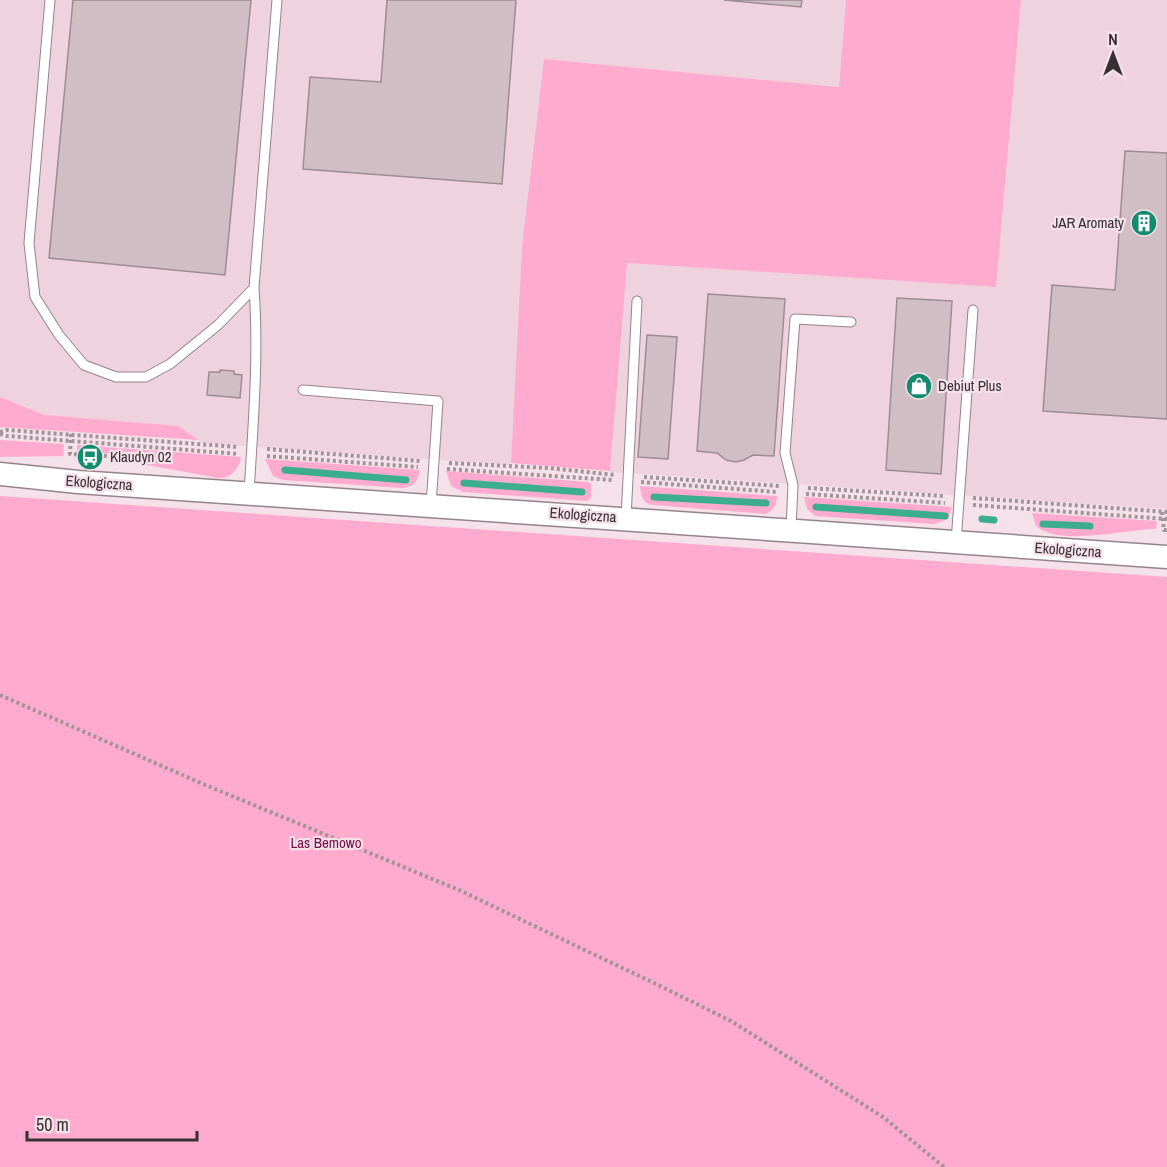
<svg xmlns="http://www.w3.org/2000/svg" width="1167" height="1167" font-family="'Archivo Narrow',sans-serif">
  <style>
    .built { fill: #eed2dd }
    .green { fill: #ffaacf }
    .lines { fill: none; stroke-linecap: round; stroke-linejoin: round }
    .stream { stroke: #3cae8d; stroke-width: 7 }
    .building { fill: #d1bec5; stroke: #9e8c93; stroke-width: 1.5 }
    .service-casing { stroke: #95848b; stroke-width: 11 }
    .tertiary-casing { stroke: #95848b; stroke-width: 25 }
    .path { stroke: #a19398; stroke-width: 4; stroke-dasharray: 3 3; stroke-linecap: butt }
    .service { stroke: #fff; stroke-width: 9 }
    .tertiary { stroke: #fff; stroke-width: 22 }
    .labels { text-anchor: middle; stroke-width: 4.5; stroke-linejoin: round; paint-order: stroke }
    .poi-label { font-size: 15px; fill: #373032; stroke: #f5e1e9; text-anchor: start }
    .street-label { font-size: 15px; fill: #373032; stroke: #f5e1e9 }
    .park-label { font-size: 15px; fill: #730e48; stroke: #f5e1e9 }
  </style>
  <rect width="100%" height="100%" fill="#f5e1e9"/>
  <path class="built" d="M 0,0 L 846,0 L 839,87 L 544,59 L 522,246 L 511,465 L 203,443 L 178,426 L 45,415 L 0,397 Z
    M 1021,0 L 1167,0 L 1167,509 L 610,472 L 626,263 L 996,287 Z"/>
  <path class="green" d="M 846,0 L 1021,0 L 996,287 L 627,263 L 610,471 L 511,463 L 522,246 L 544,59 L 839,87 Z
    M 0,397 L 45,415 L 178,426 L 199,440 L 0,427 Z
    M 0,440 L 64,444 L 63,456 L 0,457 Z
    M 77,445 L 241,457 C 240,468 230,479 218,478 L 130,462 L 130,455 L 77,451 Z
    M 265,459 L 420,470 C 418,481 414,487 402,488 L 283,480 L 273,476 Z
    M 446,471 L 588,482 L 591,484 L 591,497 L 587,501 L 463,492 L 451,486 Z
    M 640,486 L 777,496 C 777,504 774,510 766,514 L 653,505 C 643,504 641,496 640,486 Z
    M 0,496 L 1167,577 L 1167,1167 L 0,1167 Z
    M 804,497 L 952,507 L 948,519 L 935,524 L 815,516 L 807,509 Z
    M 1032,513 L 1157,521 L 1156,529 C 1126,529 1059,547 1036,526 Z"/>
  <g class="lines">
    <path class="stream" d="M 285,470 L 406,480
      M 464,483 L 582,492
      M 654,497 L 766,503
      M 816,507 L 945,516
      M 982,519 L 994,520
      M 1043,524 L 1090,526"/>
  </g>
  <path class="building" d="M 73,0 L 251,0 L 225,275 L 49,258 Z
    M 387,0 L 516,0 L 502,184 L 303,169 L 310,77 L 381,82 Z
    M 724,0 L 802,0 L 801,7 Z
    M 1125,151 L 1167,153 L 1167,419 L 1043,411 L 1052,285 L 1115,290 Z
    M 708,294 L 785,299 L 774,456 L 753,455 L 744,460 L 736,462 L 726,460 L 717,453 L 697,451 Z
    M 897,298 L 952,301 L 941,474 L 886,470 Z
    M 647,335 L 677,337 L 668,459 L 638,457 Z
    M 220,370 L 234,371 L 234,374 L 242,375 L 240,398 L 207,395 L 209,372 L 220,372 Z"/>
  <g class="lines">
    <defs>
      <path id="service" d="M 50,0 L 29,243 L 35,297 L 59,335 L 84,365 L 116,377 L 146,377 L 170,364 L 218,325 L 254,288
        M 303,390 L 438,401 L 431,506
        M 249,493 C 253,425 259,356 254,288 L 277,0
        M 626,518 L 637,301
        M 791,529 L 793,485 L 785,453 L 795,319 L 851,322
        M 956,542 L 973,310"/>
      <path id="tertiary" d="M 0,474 L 78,482 C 441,505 804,532 1167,557"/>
    </defs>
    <use href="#service" class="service-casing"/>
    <use href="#tertiary" class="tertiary-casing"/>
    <path class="path" d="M 0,432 L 7,430 L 238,447
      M 0,434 L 7,436 L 239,454
      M 71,434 L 70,454 L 130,457
      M 267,449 L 421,461
      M 267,456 L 418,467
      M 449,463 L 549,468 L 615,475
      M 447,469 L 613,480
      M 644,477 L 780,486
      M 641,482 L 777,492
      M 808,488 L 944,496
      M 806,494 L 945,503
      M 973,498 L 1167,512
      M 973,505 L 1167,519
      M 1162,512 L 1164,530 L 1167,530
      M 0,695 L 203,784 L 459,890 L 656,984 L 731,1021 L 883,1117 L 944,1167"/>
    <use href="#service" class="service"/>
    <use href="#tertiary" class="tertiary"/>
  </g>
  <defs>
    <symbol id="building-disc" viewBox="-11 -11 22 22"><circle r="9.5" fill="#128b6e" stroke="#f5e1e9"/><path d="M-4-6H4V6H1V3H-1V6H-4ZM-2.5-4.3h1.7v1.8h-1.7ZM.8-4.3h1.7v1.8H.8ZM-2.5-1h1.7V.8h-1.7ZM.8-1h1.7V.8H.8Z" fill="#fff"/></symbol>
    <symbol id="shop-disc" viewBox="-11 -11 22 22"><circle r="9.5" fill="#128b6e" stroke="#f5e1e9"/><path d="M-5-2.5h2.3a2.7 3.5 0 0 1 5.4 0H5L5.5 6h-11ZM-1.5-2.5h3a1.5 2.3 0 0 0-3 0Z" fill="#fff"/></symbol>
    <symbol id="bus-disc" viewBox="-11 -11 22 22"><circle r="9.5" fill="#128b6e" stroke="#f5e1e9"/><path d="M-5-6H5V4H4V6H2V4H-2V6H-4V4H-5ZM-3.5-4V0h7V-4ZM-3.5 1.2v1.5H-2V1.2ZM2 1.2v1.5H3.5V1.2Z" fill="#fff"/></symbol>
  </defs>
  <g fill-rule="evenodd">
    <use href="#building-disc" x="1129" y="208" width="30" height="30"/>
    <use href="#shop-disc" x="904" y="371" width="30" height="30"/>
    <use href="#bus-disc" x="75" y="442" width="30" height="30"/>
  </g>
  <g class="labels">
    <g class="poi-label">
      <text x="1124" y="228" text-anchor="end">JAR Aromaty</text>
      <text x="938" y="391">Debiut Plus</text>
      <text x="110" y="462">Klaudyn 02</text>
    </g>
    <g class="street-label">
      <text transform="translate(99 483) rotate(4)" y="5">Ekologiczna</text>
      <text transform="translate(583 515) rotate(4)" y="5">Ekologiczna</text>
      <text transform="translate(1068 550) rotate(4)" y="5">Ekologiczna</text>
    </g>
    <g class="park-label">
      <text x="326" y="848">Las Bemowo</text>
    </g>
  </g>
  <g transform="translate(1113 54)" stroke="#f5e1e9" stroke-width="4.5" paint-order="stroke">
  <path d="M0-4.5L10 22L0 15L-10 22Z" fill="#373032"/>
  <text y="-9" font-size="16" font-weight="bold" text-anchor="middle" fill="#373032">N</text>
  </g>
  <path d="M27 1131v9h170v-9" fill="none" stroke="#373032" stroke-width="3"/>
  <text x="36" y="1131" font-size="18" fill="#373032" stroke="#f5e1e9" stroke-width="4.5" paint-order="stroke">50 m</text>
</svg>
